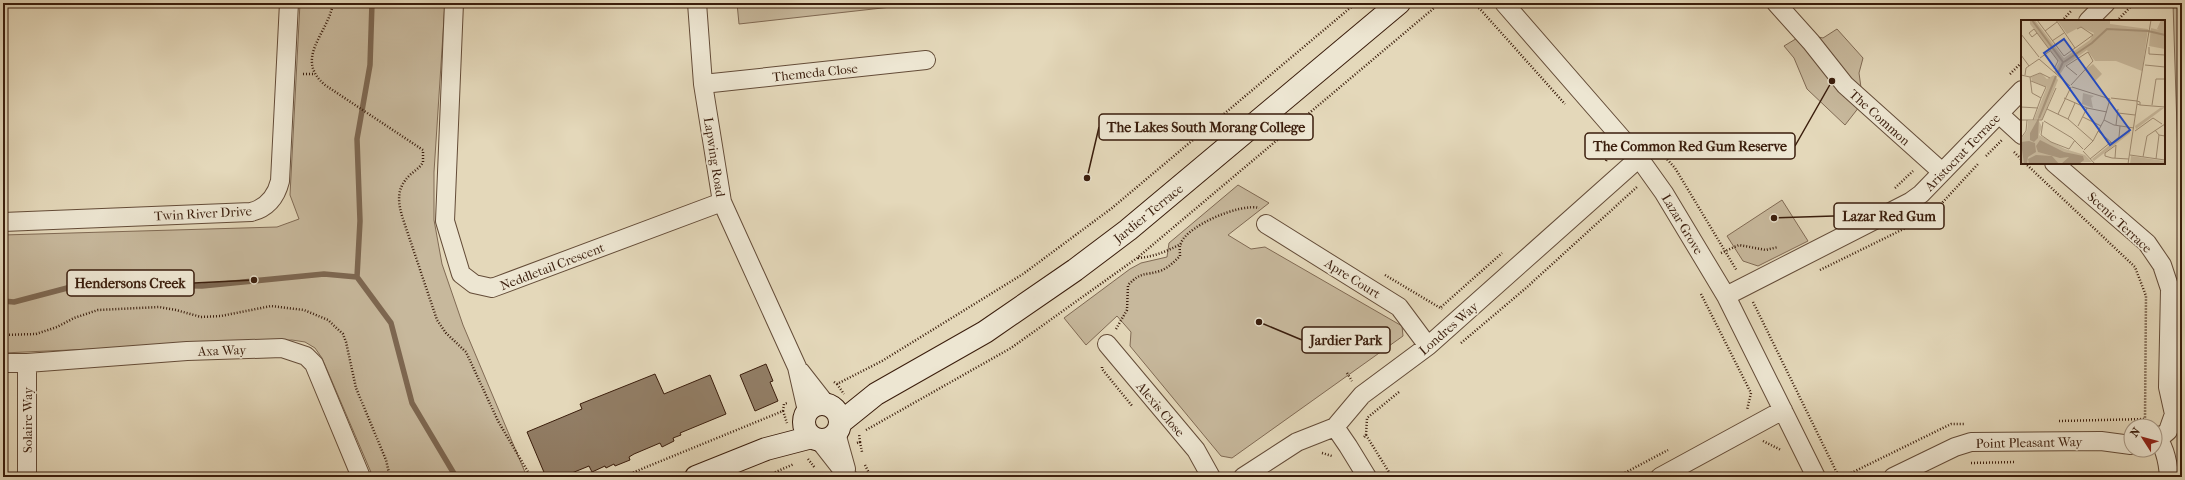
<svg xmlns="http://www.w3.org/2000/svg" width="2185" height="480" font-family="'IM FELL French Canon',serif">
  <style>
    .green { fill: #c7b89c; stroke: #806a54 }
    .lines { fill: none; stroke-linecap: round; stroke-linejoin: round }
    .stream { stroke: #7d6751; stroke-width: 5.5 }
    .building { fill: #927e66; stroke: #3a1d0c }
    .street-casing { stroke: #644c38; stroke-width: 20 }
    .secondary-casing { stroke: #3a1d0c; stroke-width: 24 }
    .path { stroke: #3a1d0c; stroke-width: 2.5; stroke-dasharray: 1 2; stroke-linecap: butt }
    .street { stroke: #ede6d2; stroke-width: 18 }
    .secondary { stroke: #ede6d2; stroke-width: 22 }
    .labels { text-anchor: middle; stroke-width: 3.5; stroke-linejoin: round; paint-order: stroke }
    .street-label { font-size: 13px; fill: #3a1d0c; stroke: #ede6d2 }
    .inset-river { fill: none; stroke: #aa987f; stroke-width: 2 }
    .inset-road { fill: none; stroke: #a08d74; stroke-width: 1 }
    .view { fill: #1d4ed8; fill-opacity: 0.15; stroke: #1d4ed8; stroke-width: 2 }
    .inset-edge { fill: none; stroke: #3a1d0c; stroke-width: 2 }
    .leader { fill: none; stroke: #3a1d0c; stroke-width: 1.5 }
    .callout-dot { fill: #3a1d0c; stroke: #ede6d2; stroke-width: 1.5 }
    .callout { fill: #ede6d2; stroke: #3a1d0c; stroke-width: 1.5 }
    .callout-label { font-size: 14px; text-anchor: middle; font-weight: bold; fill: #3a1d0c }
  </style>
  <rect width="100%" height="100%" fill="#e4d8ba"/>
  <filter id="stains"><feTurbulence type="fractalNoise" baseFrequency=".005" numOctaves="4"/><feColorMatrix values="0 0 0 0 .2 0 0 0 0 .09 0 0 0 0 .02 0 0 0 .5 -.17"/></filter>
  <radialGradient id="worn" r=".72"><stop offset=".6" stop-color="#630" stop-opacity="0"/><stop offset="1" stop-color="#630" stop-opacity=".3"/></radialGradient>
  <path class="green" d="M 300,3 L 445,3 L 434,172 L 434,220 L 442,264 L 463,325 L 527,477 L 373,477 L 322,358 L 315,348 L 305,342 L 292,340 L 3,353 L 3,235 L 277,227 L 299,219 L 290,195 Z
    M 737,3 L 927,3 L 739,24 Z
    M 2173,3 L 2182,3 L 2182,361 L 2180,222 Z
    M 1837,29 L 1863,58 L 1859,73 L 1863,102 L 1845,125 L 1807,89 L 1794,58 L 1784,46 L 1804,34 L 1823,38 Z
    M 1238,185 L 1269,203 L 1228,235 L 1251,249 L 1265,247 L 1402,326 L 1403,336 L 1232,458 L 1221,456 L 1130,346 L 1131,332 L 1117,316 L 1086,345 L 1064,318 L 1130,269 L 1141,263 L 1167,257 L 1169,243 Z
    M 1782,200 L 1808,241 L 1758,266 L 1743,261 L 1727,236 Z"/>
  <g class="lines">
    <path class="stream" d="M 357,277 L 360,221 L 357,139 L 370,65 L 372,3
      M 3,301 L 14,302 L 71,287 L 137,285 L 202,286 L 324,274 L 357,277 L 391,323 L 412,403 L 456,477"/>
  </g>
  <path class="building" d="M 766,364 L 773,381 L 770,382 L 778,401 L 755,411 L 740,375 Z
    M 655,374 L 664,394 L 710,375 L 726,414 L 680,433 L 681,435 L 673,438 L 674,441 L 662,447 L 660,443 L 634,454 L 629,457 L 630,460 L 615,466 L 614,464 L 606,468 L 605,466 L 592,472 L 589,466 L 562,477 L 546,477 L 527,432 L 582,409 L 580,404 Z"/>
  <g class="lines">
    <defs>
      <path id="street" d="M 454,3 L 445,221 L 461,274 L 474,284 L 492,288 L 722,202
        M 697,3 L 703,84 L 722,202 L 797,367 L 807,411
        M 1504,3 L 1639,158 L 1664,193 L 1726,296 L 1816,477
        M 1776,3 L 1811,42 L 1845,85 L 1942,172
        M 2088,21 L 2106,3
        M 703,84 L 926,60
        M 1999,114 L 2022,135
        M 2054,163 L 2147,243 L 2162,265 L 2170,289 L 2168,387 L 2174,414 L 2168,431 L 2155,442
        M 3,222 L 251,212 C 267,208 276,197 280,181 L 289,3
        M 1266,224 L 1399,307 L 1428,346
        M 1726,296 L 1910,202 L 1921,194 L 2022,90
        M 1107,344 L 1196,450 L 1211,477
        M 3,363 L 27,363 L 187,351 L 282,348 L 306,356 L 314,364 L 361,477
        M 27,363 L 27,477
        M 800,371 L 825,403
        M 1335,427 L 1348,446 L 1367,477
        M 836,433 L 846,469
        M 2155,435 C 2165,446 2168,462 2169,477
        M 819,440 L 848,477
        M 1243,477 L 1297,442 L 1335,427 L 1362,395 L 1428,346 L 1639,158
        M 1660,477 L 1783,410
        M 1893,477 L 1955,447 L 1971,442 L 2101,441 L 2131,445"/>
      <path id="secondary" d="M804 422a18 18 0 1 1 36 0a18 18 0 1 1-36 0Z
        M 840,423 L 876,394 L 985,332 L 1075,270 L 1128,230 L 1399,3
        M 696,477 L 766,449 L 812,437"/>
    </defs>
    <use href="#street" class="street-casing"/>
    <use href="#secondary" class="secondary-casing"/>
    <path class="path" d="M 333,3 C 329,33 293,58 325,85 L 423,150 L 423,162 C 420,168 414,171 410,175 C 395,189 398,204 404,222 L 437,320 L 446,333 L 466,352 L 498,421 L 531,477
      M 1471,3 L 1480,9 L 1565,104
      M 2062,21 L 2071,11
      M 2117,21 L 2134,3
      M 303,74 L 315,74
      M 2010,74 L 2022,62
      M 1653,144 L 1675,168 L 1737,271
      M 2014,152 L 2022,160
      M 1986,156 L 2002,140
      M 1606,161 L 1609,154
      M 2025,163 L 2135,267 L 2146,296 L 2145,420
      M 1895,188 L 1913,171
      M 1721,253 L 1739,245 L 1766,250 L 1778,247
      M 1138,258 C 1154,257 1167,251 1181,244
      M 1820,270 L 1930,216 L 1978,164
      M 1385,275 L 1442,309
      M 1701,294 L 1751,393 L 1747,410
      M 1753,302 L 1839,477
      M 1441,307 L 1502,253
      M 1116,329 L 1127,310 L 1128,285 C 1142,271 1144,276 1160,271 C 1168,268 1174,262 1180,256 C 1180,252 1179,246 1181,243 C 1188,225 1241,203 1259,208
      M 3,335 L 36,334 L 57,327 L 74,318 L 98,310 L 159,307 L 176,310 L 201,317 L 221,316 L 271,306 L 304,310 L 328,320 L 343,334 L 346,342 L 356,388 L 386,460 L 390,477
      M 1461,343 L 1526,288 L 1638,186
      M 1102,367 L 1102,369 L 1133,407
      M 1347,373 L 1352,381
      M 834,382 L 837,384 L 882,361 L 1023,274 L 1112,208 L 1356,3
      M 837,384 L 844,394
      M 783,411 L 787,423
      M 2059,421 L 2146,419
      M 866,430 L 1011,348 L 1137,258 L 1440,3
      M 1366,435 L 1392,477
      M 1364,437 L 1366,435 L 1367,418 L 1399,392
      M 1763,441 L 1781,450
      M 860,442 L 862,452
      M 857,443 L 860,442 L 859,434
      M 1322,453 L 1332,456
      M 808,459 L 815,468
      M 1971,463 L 2016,462
      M 865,465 L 871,477
      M 622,477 L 783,411 L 784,404 L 787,403
      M 764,477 L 794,464
      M 1617,477 L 1668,450
      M 1843,477 L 1951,424 L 1964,424"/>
    <use href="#street" class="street"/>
    <use href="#secondary" class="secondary"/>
  </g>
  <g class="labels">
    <g class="street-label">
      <text transform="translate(815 72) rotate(-6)" y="5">Themeda Close</text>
      <text transform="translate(1880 117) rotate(42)" y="5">The Common</text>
      <text transform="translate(1962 152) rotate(-46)" y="5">Aristocrat Terrace</text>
      <text transform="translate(715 157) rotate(81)" y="5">Lapwing Road</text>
      <text transform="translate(203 213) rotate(-3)" y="5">Twin River Drive</text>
      <text transform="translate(1148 213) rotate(-39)" y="5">Jardier Terrace</text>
      <text transform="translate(2120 222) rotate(43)" y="5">Scenic Terrace</text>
      <text transform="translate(1683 224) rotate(59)" y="5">Lazar Grove</text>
      <text transform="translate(552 266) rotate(-21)" y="5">Neddletail Crescent</text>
      <text transform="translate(1353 278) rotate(32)" y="5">Apre Court</text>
      <text transform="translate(1448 328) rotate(-41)" y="5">Londres Way</text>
      <text transform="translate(222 350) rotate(-2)" y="5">Axa Way</text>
      <text transform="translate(1161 409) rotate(50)" y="5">Alexis Close</text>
      <text transform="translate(27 420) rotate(-90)" y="5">Solaire Way</text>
      <text transform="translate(2029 442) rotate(-1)" y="5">Point Pleasant Way</text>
    </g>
  </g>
  <g transform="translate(2021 20)">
    <rect width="144" height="144" fill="#e4d8ba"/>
    <path d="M 9,0 L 14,0 L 43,38 L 69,20 L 73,13 L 59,7 L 46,14 L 36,0 L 89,0 L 89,4 L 127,9 L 121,51 L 95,41 L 74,41 L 66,30 L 45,45 L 38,56 L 33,52 L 38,42 L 9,4 ZM 140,0 L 144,0 L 144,29 L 128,26 L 130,8 L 138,10 L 136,9 ZM 72,44 L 81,54 L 74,61 L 64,50 ZM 20,53 L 26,59 L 33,55 L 37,60 L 21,100 L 13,99 L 26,67 L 11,61 L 10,57 ZM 62,73 L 73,76 L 70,78 L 72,88 L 61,84 ZM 139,88 L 143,88 L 115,109 L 114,106 ZM 7,101 L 18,101 L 21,107 L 18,115 L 44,129 L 64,135 L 71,142 L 0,144 L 0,119 L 6,111 ZM 109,109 L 109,113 L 73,141 L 71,139 ZM 110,136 L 144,141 L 144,144 L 109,144 Z" fill="#c7b89c"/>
    <path d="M 18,97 L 17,118 L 13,122 L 9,120 L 9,113 ZM 19,120 L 43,132 L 62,136 L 63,140 L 58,144 L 40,144 L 48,137 L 39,138 L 17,132 L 15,126 ZM 8,121 L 14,123 L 15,132 L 7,137 L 6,144 L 3,144 L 0,122 ZM 15,135 L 31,136 L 38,144 L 8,144 L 7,139 Z" fill="#aa987f"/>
    <path class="inset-river" d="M 11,0 L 42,42 L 37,53M 43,42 L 71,23 L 86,9 L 127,11 L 144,15M 18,98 L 35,56"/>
    <path class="inset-road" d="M 16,0 L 43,36 L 72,15 L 60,7 L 56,9M 35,0 L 54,28M 24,11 L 36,2M 16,13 L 11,17 L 8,13 L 13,9 L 37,41 L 33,49M 0,14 L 18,37M 31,21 L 43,13M 128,27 L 128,34 L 144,35M 0,35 L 8,46M 19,38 L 29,31M 18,39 L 49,66M 124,45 L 144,47M 0,55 L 9,57 L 19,53 L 29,58M 4,55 L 5,48 L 18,39M 9,57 L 11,73 L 20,78 L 12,100M 10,61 L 25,67 L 20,78M 50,65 L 72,41 L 67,32 L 45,46 L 56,55M 51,67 L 89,79M 43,78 L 66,88 L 86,92M 90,78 L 116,81M 116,81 L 130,0M 116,81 L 119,82 L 119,85 L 116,84 ZM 119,85 L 144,87M 131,85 L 135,59 L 144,59M 0,87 L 17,88M 26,89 L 47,99 L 72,121M 97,93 L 114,95M 37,94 L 50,67M 62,97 L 80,106M 47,99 L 54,83M 0,100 L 21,100M 21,100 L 35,68M 83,100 L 93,105 L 113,108M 23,101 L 51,118 L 62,129M 22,102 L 20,115 L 30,122 L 48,129 L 54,120M 95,105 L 97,89M 57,106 L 66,88M 134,110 L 138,115 L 144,116M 77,111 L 91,123 L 98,117 L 99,106M 114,111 L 132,98 L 141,104M 0,118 L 5,111 L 6,100M 63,130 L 72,121 L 83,100 L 89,79M 62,131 L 74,144M 109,135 L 144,140M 122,137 L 126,116 L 144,104M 94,138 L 95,125 L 84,133 L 84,136 L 91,138 L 108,139M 69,139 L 90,122M 135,139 L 138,115M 107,144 L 116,84"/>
    <path class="view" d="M 43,19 L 109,110 L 89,125 L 23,33 Z"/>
    <rect width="144" height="144" class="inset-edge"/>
  </g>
  <path class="leader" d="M1087 178L1099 127M1832 81L1795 146M1774 218L1834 216M254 280L194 283M1259 322L1302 340"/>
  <g class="callout-dot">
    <circle cx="1087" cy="178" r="4"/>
    <circle cx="1832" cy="81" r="4"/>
    <circle cx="1774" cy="218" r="4"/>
    <circle cx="254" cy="280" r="4"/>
    <circle cx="1259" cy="322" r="4"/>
  </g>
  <g class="callout">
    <rect x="1099" y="114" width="214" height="26" rx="4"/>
    <rect x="1585" y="133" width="210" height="26" rx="4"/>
    <rect x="1834" y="203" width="110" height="26" rx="4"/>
    <rect x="67" y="270" width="127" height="26" rx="4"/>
    <rect x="1302" y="327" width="88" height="26" rx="4"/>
  </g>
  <g class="callout-label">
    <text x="1206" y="132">The Lakes South Morang College</text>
    <text x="1690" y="151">The Common Red Gum Reserve</text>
    <text x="1889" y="221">Lazar Red Gum</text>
    <text x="130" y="288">Hendersons Creek</text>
    <text x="1346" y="345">Jardier Park</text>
  </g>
  <rect width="2185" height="480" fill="none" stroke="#e4d8ba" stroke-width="16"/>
  <rect x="4" y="4" width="2177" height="472" fill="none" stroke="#3a1d0c" stroke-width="2"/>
  <rect x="8" y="8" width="2169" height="464" fill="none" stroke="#3a1d0c"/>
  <g transform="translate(2143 438) rotate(306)"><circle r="19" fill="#ede6d2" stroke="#a59683"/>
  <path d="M0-3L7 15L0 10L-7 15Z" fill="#8f2418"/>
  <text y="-6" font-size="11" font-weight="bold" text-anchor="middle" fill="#3a1d0c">N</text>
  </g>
  <rect width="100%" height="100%" filter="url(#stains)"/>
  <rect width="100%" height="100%" fill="url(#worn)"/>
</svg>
